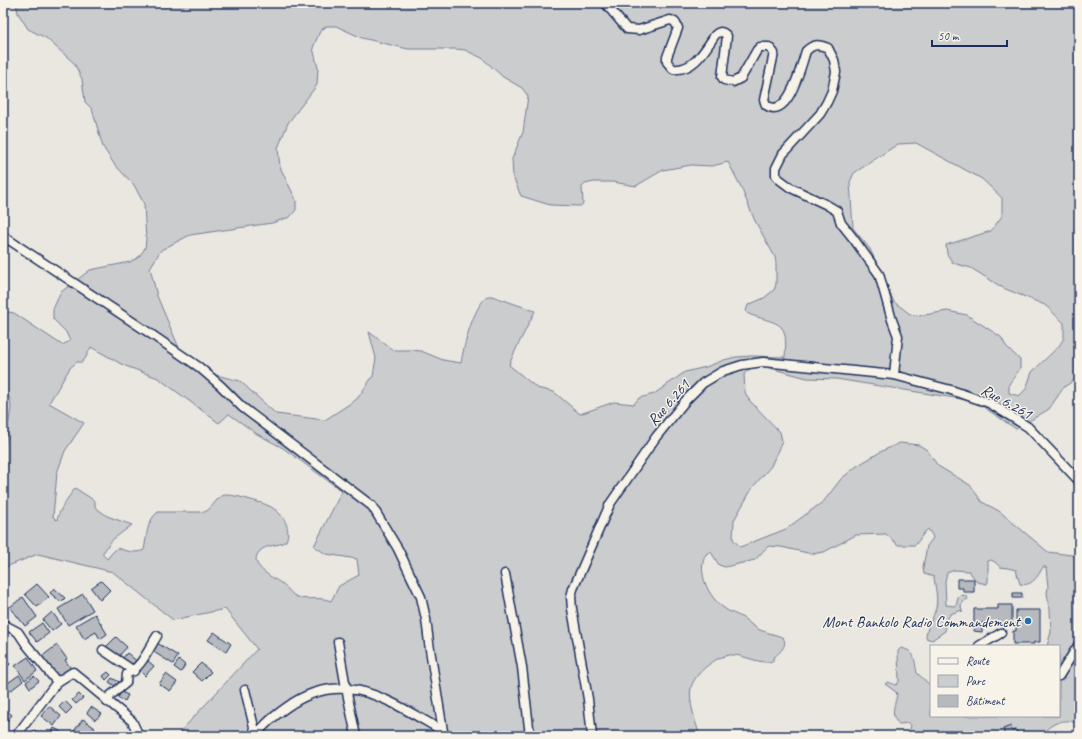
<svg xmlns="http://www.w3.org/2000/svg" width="1082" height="739" font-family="Caveat,sans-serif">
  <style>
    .green { fill: #cbcccd; stroke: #737e96; fill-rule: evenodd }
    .building { fill: #b6babf; stroke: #1b2f5e }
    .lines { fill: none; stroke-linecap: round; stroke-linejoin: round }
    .minor-casing { stroke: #1b2f5e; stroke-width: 11 }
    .minor { stroke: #f7f3e8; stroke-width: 8 }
    .poi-dot { fill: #1f6fb2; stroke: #f7f3e8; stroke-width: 1.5 }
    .labels { text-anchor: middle; stroke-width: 3; stroke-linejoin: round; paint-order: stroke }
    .street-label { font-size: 16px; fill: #1b2f5e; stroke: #f7f3e8 }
    .poi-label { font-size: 16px; fill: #1b2f5e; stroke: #f7f3e8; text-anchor: end }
  </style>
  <rect width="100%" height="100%" fill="#eae7e0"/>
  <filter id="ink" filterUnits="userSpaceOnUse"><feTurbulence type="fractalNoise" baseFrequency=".025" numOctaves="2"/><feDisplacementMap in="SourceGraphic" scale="8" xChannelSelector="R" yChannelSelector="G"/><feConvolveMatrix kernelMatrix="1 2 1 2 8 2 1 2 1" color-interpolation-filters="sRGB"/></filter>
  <g filter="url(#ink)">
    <path class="green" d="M 16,3 L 1079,3 L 1079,377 L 1064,387 L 1049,409 L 1016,429 L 979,404 L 961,399 L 836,379 L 807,378 L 762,366 L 752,367 L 744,374 L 745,392 L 749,400 L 780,432 L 782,441 L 771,466 L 753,487 L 734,520 L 733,539 L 740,547 L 786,529 L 824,501 L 841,479 L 857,466 L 882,451 L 900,443 L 919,445 L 927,450 L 938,466 L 970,485 L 982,502 L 999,511 L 1048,552 L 1079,556 L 1079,736 L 1076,736 L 1076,723 C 1063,717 1048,725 1041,736 L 893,736 L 897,734 L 906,733 L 910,729 L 911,725 L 909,723 L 899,724 C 889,716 895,705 897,695 L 896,692 L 885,684 L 888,682 L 896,685 L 899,682 L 898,651 L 901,648 C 917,651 914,661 917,673 L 931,686 L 931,716 L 1059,716 L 1059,646 L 1047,646 L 1051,632 L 1050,610 L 1047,593 L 1048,587 L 1046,567 L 1043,567 C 1038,576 1032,587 1020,584 L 1016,570 L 1008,568 L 1000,567 L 995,562 L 991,560 L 988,561 L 988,582 L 987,584 L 977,582 L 969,571 L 954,570 L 947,573 L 945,581 L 946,605 L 956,606 L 958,598 L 961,595 L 966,596 L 968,599 L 964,601 L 961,605 L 962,612 L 962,610 L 950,614 L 947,620 L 945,631 L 932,640 L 926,638 C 926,628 932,621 935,611 C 939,601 935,587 934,577 L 924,574 L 923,567 L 927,546 L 933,538 L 932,535 L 928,529 C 922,534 920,540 915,545 L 898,545 L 886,534 L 856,535 L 824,552 L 812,554 L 781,547 L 769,546 L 766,548 L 755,560 L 725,567 L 719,565 L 711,552 L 706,554 C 696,572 709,598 724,608 C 730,613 737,614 743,618 C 748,621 752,626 758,629 C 763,632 782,636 783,638 C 789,645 778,654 773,658 L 773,661 C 761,665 747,656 734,655 C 719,653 694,673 691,688 C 688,700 696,724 700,736 L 180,736 L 179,733 L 257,649 L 225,609 L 173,620 L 113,572 L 38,554 L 3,568 L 3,458 L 11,408 L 10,399 L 8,395 L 3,395 L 3,311 L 14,313 L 62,345 L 70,341 L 66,332 L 53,319 L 53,309 L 61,292 L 90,270 L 130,262 L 139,257 L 145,248 L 146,240 L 144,204 L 134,185 L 114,164 L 103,147 L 92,109 L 85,102 L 82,79 L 74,63 L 46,38 L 28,29 L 18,13 ZM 327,26 L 336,26 L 362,38 L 408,49 L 455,49 L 465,50 L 482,58 L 503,77 L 522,88 L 528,96 L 523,132 L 512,159 L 513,177 L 521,196 L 550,205 L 580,206 L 583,204 L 582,187 L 585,184 L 594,182 L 613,182 L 636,186 L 663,170 L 691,165 L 712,166 L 728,162 L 740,185 L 755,221 L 775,257 L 776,263 L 776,284 L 774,290 L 764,298 L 748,305 L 746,311 L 747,313 L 751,315 C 781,325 788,321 785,357 L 751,356 L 736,357 L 724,360 L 706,367 L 685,372 L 654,394 L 639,398 L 634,404 L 614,402 L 580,414 L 554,392 L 537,388 L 509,365 L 515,351 L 535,311 L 492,296 L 488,296 C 473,307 464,345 461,363 L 443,360 L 421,351 L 412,350 L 393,350 L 369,332 L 376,358 L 373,376 L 357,399 L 325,420 L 276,414 L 240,381 L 192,369 L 185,362 L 157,296 L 150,268 L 161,250 L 190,235 L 272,223 L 290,217 L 296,210 L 296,200 L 280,167 L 278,148 L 288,123 L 317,85 L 318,68 L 313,48 L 320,31 ZM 916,143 L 982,179 L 1002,198 L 1002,216 L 991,231 L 946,245 L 947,254 L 953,263 L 971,268 L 1003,288 L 1045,305 L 1064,323 L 1064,338 L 1059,346 L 1032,372 L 1026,389 L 1019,396 L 1009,393 L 1009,384 L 1020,369 L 1020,360 L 1006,346 L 1001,337 L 967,315 L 947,311 L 919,316 L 910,314 L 894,302 L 870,249 L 853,228 L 850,182 L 854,173 L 898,144 ZM 91,347 L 123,365 L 158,378 L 219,423 L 229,414 L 257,434 L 283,448 L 342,491 L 314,546 L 326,554 L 357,559 L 359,575 L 339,586 L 331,601 C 319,596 308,601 297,597 C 292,595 289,590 285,586 C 277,579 245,566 260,551 C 267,544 277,547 286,541 C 292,527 282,512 269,506 C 263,503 257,502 251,500 C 244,498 234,495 226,495 C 217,495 214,507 205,512 L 158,512 C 146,521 147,537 144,550 C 135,554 126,551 117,548 L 111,554 L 107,559 L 102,554 L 112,540 L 132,525 L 107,516 L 95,507 L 95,501 L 75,488 C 68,498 60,508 57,520 L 53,517 L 57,473 L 65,451 L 84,423 L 49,403 L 70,368 L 77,362 L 82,362 L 85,359 Z"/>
    <path class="building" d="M 957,579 L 974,579 L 974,592 L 963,592 L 963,588 L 957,588 Z
      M 101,581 L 110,590 L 100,600 L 91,588 Z
      M 37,584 L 49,597 L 37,607 L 25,594 Z
      M 54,588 L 65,598 L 61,602 L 50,593 Z
      M 1013,593 L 1022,593 L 1022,598 L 1013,598 Z
      M 83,594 L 93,610 L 68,625 L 58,609 Z
      M 23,597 L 37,617 L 25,626 L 10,607 Z
      M 998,605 L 1012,605 L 1012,623 L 982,623 L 982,632 L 974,631 L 974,609 L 998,609 Z
      M 1016,610 L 1040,610 L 1040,642 L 1034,642 L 1034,644 L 1013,644 L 1013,631 L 1016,631 Z
      M 52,612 L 61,624 L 52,631 L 43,620 Z
      M 95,614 L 107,634 L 100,639 L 96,632 L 84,639 L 76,625 Z
      M 42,623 L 49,633 L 37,642 L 29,632 Z
      M 214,632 L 231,644 L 226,652 L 208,640 Z
      M 116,637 L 127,647 L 118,657 L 106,647 Z
      M 157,643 L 178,656 L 173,664 L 152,651 Z
      M 57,645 L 67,659 L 65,660 L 72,670 L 57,681 L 41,657 Z
      M 127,653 L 139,663 L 134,669 L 122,659 Z
      M 28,657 L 37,671 L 25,680 L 15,666 Z
      M 3,658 L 10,664 L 3,672 Z
      M 179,660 L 185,665 L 181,672 L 174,667 Z
      M 148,661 L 154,666 L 145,676 L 139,670 Z
      M 201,663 L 211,672 L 202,681 L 192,672 Z
      M 108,672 L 111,675 L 106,680 L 103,676 Z
      M 166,674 L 177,682 L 170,691 L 159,684 Z
      M 19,675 L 23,681 L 10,691 L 5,685 Z
      M 34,676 L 39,681 L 30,688 L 26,682 Z
      M 112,678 L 121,683 L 118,688 L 109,682 Z
      M 121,692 L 128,695 L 125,701 L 118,698 Z
      M 79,694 L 83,698 L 76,704 L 72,700 Z
      M 65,701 L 72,708 L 66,714 L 59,707 Z
      M 49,706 L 61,716 L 54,726 L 41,716 Z
      M 3,707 L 12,715 L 7,721 L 3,717 Z
      M 91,707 L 102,714 L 95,720 L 87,713 Z
      M 83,719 L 95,728 L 88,736 L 81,736 L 74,731 Z
      M 1011,726 L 1012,731 L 1016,730 L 1018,735 L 1005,736 L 1003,729 Z
      M 54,728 L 62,732 L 60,736 L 50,736 Z
      M 34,730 L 44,736 L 30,736 Z"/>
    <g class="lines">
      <defs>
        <path id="minor" d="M 605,3 L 627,29 L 639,30 L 670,20 C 675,21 676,23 678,28 L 667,57 L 667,62 L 673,69 C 694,71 705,50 715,35 C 720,31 723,31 727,36 L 722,77 L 724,80 L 733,82 L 741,78 L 757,50 L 760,47 L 769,47 L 774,53 L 764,100 L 766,105 C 788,121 801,66 806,51 C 813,44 818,44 828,48 L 834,60 L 836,72 L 832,91 L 827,102 L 820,114 L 783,154 L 776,168 L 776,175 L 779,179 L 791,188 L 827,205 L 837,211 L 841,223 L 853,238 L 879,274 L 892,320 L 898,336 L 894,375
          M 3,236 L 148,332 L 199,367 L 221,386 L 242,407 L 372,506 L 398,549 L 421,597 L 426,619 L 429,643 L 443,731 L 440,736
          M 505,574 L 522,667 L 530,736
          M 3,624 L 18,632 L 26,644 L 57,682 L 73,672 L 132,721 L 139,736
          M 338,642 L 346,688 L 356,736
          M 979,646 L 1001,633
          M 103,650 L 134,671
          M 1059,676 L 1079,644
          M 245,690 L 256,735
          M 107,702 L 111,695 L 126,683 L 127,674 C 142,667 148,650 157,636
          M 16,736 L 57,682
          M 256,736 C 262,726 277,714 287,707 C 344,666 391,702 443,731
          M 592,736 L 588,699 L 572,609 L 571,597 L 573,589 L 610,504 L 656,437 L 686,400 L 703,383 L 723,371 L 742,365 L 763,362 L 894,375 L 951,390 L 989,403 L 1028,427 L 1079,481"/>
      </defs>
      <use href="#minor" class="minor-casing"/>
      <use href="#minor" class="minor"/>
    </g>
  </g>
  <circle class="poi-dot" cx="1028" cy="621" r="4"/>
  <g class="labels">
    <g class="street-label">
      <text transform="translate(1007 401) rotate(29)" y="6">Rue 6.261</text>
      <text transform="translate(668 402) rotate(-49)" y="6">Rue 6.261</text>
    </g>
    <g class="poi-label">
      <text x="1020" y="627">Mont Bankolo Radio Commandement</text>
    </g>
  </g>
  <rect width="1082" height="739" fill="none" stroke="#f7f3e8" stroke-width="16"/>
  <rect x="8" y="8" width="1066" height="723" fill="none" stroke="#1b2f5e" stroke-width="1.5" filter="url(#ink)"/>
  <rect x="930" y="645" width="130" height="72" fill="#f7f3e8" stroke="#9fa5b1"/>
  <rect x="938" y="658" width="20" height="6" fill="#f7f3e8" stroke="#9fa5b1"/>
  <text x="966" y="665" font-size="12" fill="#1b2f5e">Route</text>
  <rect x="938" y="675" width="20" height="12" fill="#cbcccd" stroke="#9fa5b1"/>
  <text x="966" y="685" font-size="12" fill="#1b2f5e">Parc</text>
  <rect x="938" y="695" width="20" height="12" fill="#b6babf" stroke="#9fa5b1"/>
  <text x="966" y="705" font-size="12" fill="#1b2f5e">Bâtiment</text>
  <path d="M932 40v6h75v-6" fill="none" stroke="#1b2f5e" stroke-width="2"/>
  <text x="938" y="40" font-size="12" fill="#1b2f5e" stroke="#f7f3e8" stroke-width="3" paint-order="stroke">50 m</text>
</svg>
